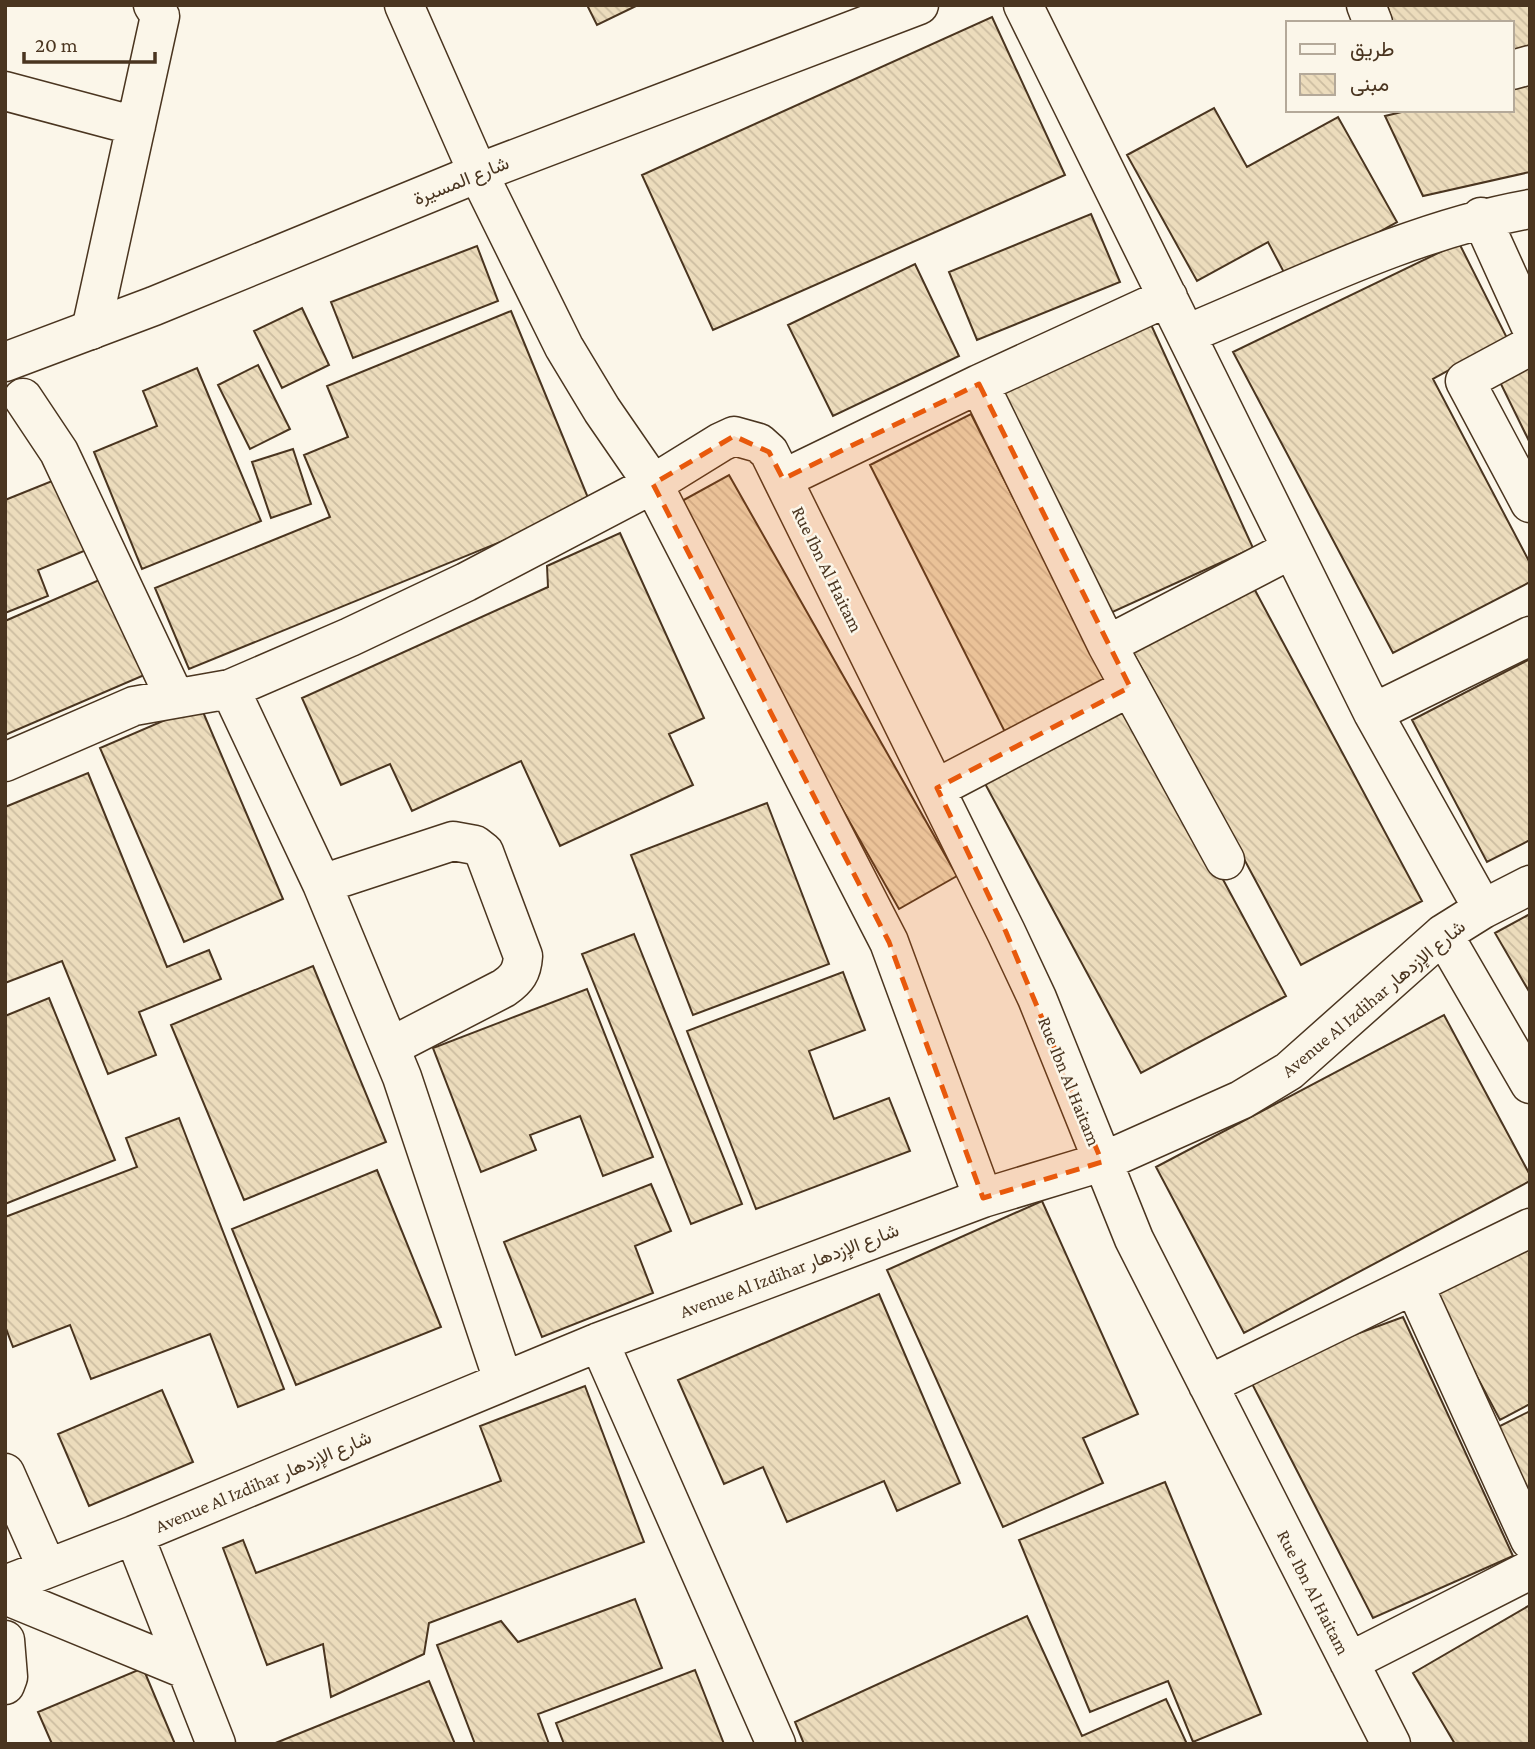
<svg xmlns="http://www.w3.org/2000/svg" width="1535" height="1749" font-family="'Crimson Pro',Vazirmatn,serif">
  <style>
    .building { fill: url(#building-back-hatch); stroke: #4a3520; stroke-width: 2 }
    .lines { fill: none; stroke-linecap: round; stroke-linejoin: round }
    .street-casing { stroke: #4a3520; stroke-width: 41 }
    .secondary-casing { stroke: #4a3520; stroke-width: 41 }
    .street { stroke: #fbf6e9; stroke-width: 38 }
    .secondary { stroke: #fbf6e9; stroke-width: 38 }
    .marked { fill: #e8590c; fill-opacity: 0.2; stroke: #e8590c; stroke-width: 5; stroke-dasharray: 14 9; stroke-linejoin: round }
    .labels { text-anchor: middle; stroke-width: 5; stroke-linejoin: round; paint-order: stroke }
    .street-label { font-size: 19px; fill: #4a3520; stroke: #fbf6e9 }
  </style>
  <defs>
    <pattern id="building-back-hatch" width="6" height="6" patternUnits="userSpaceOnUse" patternTransform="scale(1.75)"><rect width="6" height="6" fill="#ecdcbc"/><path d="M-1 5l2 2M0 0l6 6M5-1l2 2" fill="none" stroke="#ccbda1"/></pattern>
  </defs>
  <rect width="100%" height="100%" fill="#fbf6e9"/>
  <path class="building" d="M 587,5 L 638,5 L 597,25 Z
    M 1387,5 L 1530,5 L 1530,45 L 1512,51 L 1512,23 L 1393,23 Z
    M 992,17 L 1065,175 L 713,330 L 642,175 Z
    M 1530,84 L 1530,172 L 1423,196 L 1385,116 L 1410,110 L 1512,110 L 1512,88 Z
    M 1214,108 L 1247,167 L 1338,117 L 1397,222 L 1289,282 L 1268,242 L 1197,281 L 1127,155 Z
    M 1091,214 L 1120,282 L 977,340 L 949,272 Z
    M 1459,243 L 1507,338 L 1433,379 L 1530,563 L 1530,582 L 1393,653 L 1233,352 Z
    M 477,246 L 498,301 L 353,358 L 331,302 Z
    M 915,264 L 959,356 L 833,416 L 788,325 Z
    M 302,308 L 329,365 L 282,388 L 254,331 Z
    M 511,311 L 591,505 L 189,669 L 155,588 L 330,517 L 304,455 L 348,437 L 327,386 Z
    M 1148,318 L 1253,548 L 1106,615 L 1000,385 Z
    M 1530,360 L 1530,443 L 1497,376 Z
    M 258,365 L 290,429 L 250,449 L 218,385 Z
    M 197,368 L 261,521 L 142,569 L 94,452 L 157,426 L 143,391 Z
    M 971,414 L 1109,687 L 1008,738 L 870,465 Z
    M 293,449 L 311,504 L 271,518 L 252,462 Z
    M 67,475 L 96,546 L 38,570 L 48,596 L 5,613 L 5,500 Z
    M 729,475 L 957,876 L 899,909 L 671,507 Z
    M 620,533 L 704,718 L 669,734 L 693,785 L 560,846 L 521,761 L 412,811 L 390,764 L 341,785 L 302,698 L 548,587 L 547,566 Z
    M 113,574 L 156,670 L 5,735 L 5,621 Z
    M 1249,579 L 1422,901 L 1301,965 L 1128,643 Z
    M 1530,659 L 1530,840 L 1487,862 L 1412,720 Z
    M 1127,702 L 1286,996 L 1141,1073 L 983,780 Z
    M 200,705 L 283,899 L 184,942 L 100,748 Z
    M 88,773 L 167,967 L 209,950 L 221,979 L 139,1012 L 156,1055 L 108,1074 L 62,961 L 5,983 L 5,807 Z
    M 767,803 L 829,964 L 693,1015 L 631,855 Z
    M 1530,914 L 1530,993 L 1495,933 Z
    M 634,934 L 742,1204 L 691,1224 L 582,954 Z
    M 313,966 L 386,1142 L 244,1200 L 171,1025 Z
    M 843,972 L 865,1030 L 809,1051 L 834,1119 L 889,1098 L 910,1151 L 756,1209 L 687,1031 Z
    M 587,989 L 653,1157 L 603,1176 L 580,1116 L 530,1135 L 536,1150 L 481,1172 L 433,1048 Z
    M 49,998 L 115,1160 L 5,1204 L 5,1016 Z
    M 1444,1015 L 1530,1175 L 1530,1181 L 1244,1333 L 1156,1167 Z
    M 179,1118 L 284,1389 L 238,1407 L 210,1334 L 91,1379 L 70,1325 L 13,1347 L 5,1326 L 5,1217 L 137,1167 L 126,1138 Z
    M 377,1170 L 441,1327 L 296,1385 L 232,1229 Z
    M 651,1184 L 671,1231 L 635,1246 L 653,1293 L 542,1337 L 504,1242 Z
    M 1042,1201 L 1138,1414 L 1083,1438 L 1103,1483 L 1003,1527 L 887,1270 Z
    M 1530,1236 L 1530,1404 L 1500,1420 L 1430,1288 Z
    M 879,1294 L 960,1483 L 897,1511 L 884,1481 L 787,1522 L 763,1467 L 724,1484 L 678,1380 Z
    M 1403,1317 L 1513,1556 L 1373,1618 L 1247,1374 Z
    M 585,1386 L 644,1542 L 429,1623 L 424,1654 L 331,1697 L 323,1644 L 267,1665 L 223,1548 L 243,1540 L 256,1573 L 501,1481 L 480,1426 Z
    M 162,1390 L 193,1462 L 89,1506 L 58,1434 Z
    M 1530,1411 L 1530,1499 L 1494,1429 Z
    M 1165,1482 L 1261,1714 L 1193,1742 L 1168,1681 L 1090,1712 L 1019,1540 Z
    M 635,1599 L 662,1668 L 538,1714 L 549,1744 L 475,1744 L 437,1645 L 501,1621 L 518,1642 Z
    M 1530,1605 L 1530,1744 L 1455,1744 L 1413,1673 Z
    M 1027,1616 L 1082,1736 L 1166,1699 L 1187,1744 L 804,1744 L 795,1722 Z
    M 143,1668 L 175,1744 L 52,1744 L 38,1712 Z
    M 695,1670 L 724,1744 L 564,1744 L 556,1723 Z
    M 429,1681 L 455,1744 L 273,1744 Z"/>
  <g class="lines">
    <defs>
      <path id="street" d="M 404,5 L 478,173 L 564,347 L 602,410 L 653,484 L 889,942 L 983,1198
        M 1023,5 L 1373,713 L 1483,909
        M 1366,5 L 1373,23
        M 1512,70 L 1530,65
        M 5,91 L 136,126
        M 1481,217 L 1530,325
        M 91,330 L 160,16 L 153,5
        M 1187,334 C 1298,288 1411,230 1530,209
        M 1530,346 L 1465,381 L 1530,503
        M 979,384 L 1168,297
        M 23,398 L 59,452 L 175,698
        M 783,479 L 979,384 L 1107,645 L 1225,860
        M 1107,645 L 1292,549
        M 230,689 L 322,884 L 402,1077 L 503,1380
        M 1373,713 L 1530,636
        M 5,762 L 134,706 L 230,689 L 350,637 L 466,582 L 653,484 L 721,442 L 734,436 L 759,443 L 769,452 L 1006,932 L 1037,998 L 1134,1239 L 1391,1744
        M 937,788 L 1130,687
        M 322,884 L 453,841 L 475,845 L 484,852 L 523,956 C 522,972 517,979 504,988 L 390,1047
        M 1443,934 L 1530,1084
        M 1414,1285 L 1530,1540
        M 599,1342 L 776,1744
        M 1208,1385 L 1530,1228
        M 5,1473 L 47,1568
        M 134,1535 L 216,1744
        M 5,1585 L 134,1535 L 599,1342 L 983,1198 L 1102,1162 L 1241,1100 L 1289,1071 L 1443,934 L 1483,909 L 1530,885
        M 5,1595 L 185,1669
        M 5,1640 L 8,1677 L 5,1685
        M 1349,1662 L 1530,1570"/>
      <path id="secondary" d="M 5,362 L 154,306 L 478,173 L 919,5"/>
    </defs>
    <use href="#street" class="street-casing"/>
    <use href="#secondary" class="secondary-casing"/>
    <use href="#street" class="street"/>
    <use href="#secondary" class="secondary"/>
  </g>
  <path class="marked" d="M 979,384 L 1130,687 L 937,788 L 1006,932 L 1102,1162 L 983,1198 L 889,942 L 653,484 L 734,436 L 769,452 L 783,479 Z"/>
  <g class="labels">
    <g class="street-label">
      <text transform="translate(461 180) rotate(-22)" y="7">شارع المسيرة</text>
      <text transform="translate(828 569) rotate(64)" y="7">Rue Ibn Al Haitam</text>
      <text transform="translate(1373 998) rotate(-40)" y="7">Avenue Al Izdihar شارع الإزدهار</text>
      <text transform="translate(1070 1081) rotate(68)" y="7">Rue Ibn Al Haitam</text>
      <text transform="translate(789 1270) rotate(-21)" y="7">Avenue Al Izdihar شارع الإزدهار</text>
      <text transform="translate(263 1481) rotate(-23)" y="7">Avenue Al Izdihar شارع الإزدهار</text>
      <text transform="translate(1314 1592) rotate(63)" y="7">Rue Ibn Al Haitam</text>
    </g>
  </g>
  <rect width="1535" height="1749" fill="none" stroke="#4a3520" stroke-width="14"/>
  <rect x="1286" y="21" width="228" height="91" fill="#fbf6e9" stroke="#b4a999" stroke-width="2"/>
  <rect x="1300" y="44" width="35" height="10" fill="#fbf6e9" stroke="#b4a999" stroke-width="2"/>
  <text x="1350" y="56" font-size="21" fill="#4a3520">طريق</text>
  <rect x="1300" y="74" width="35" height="21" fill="url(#building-back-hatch)" stroke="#b4a999" stroke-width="2"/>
  <text x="1350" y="91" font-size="21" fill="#4a3520">مبنى</text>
  <path d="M24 52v10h131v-10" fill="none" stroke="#4a3520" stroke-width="3.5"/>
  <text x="35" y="52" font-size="21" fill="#4a3520" stroke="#fbf6e9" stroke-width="5" paint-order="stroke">20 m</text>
</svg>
